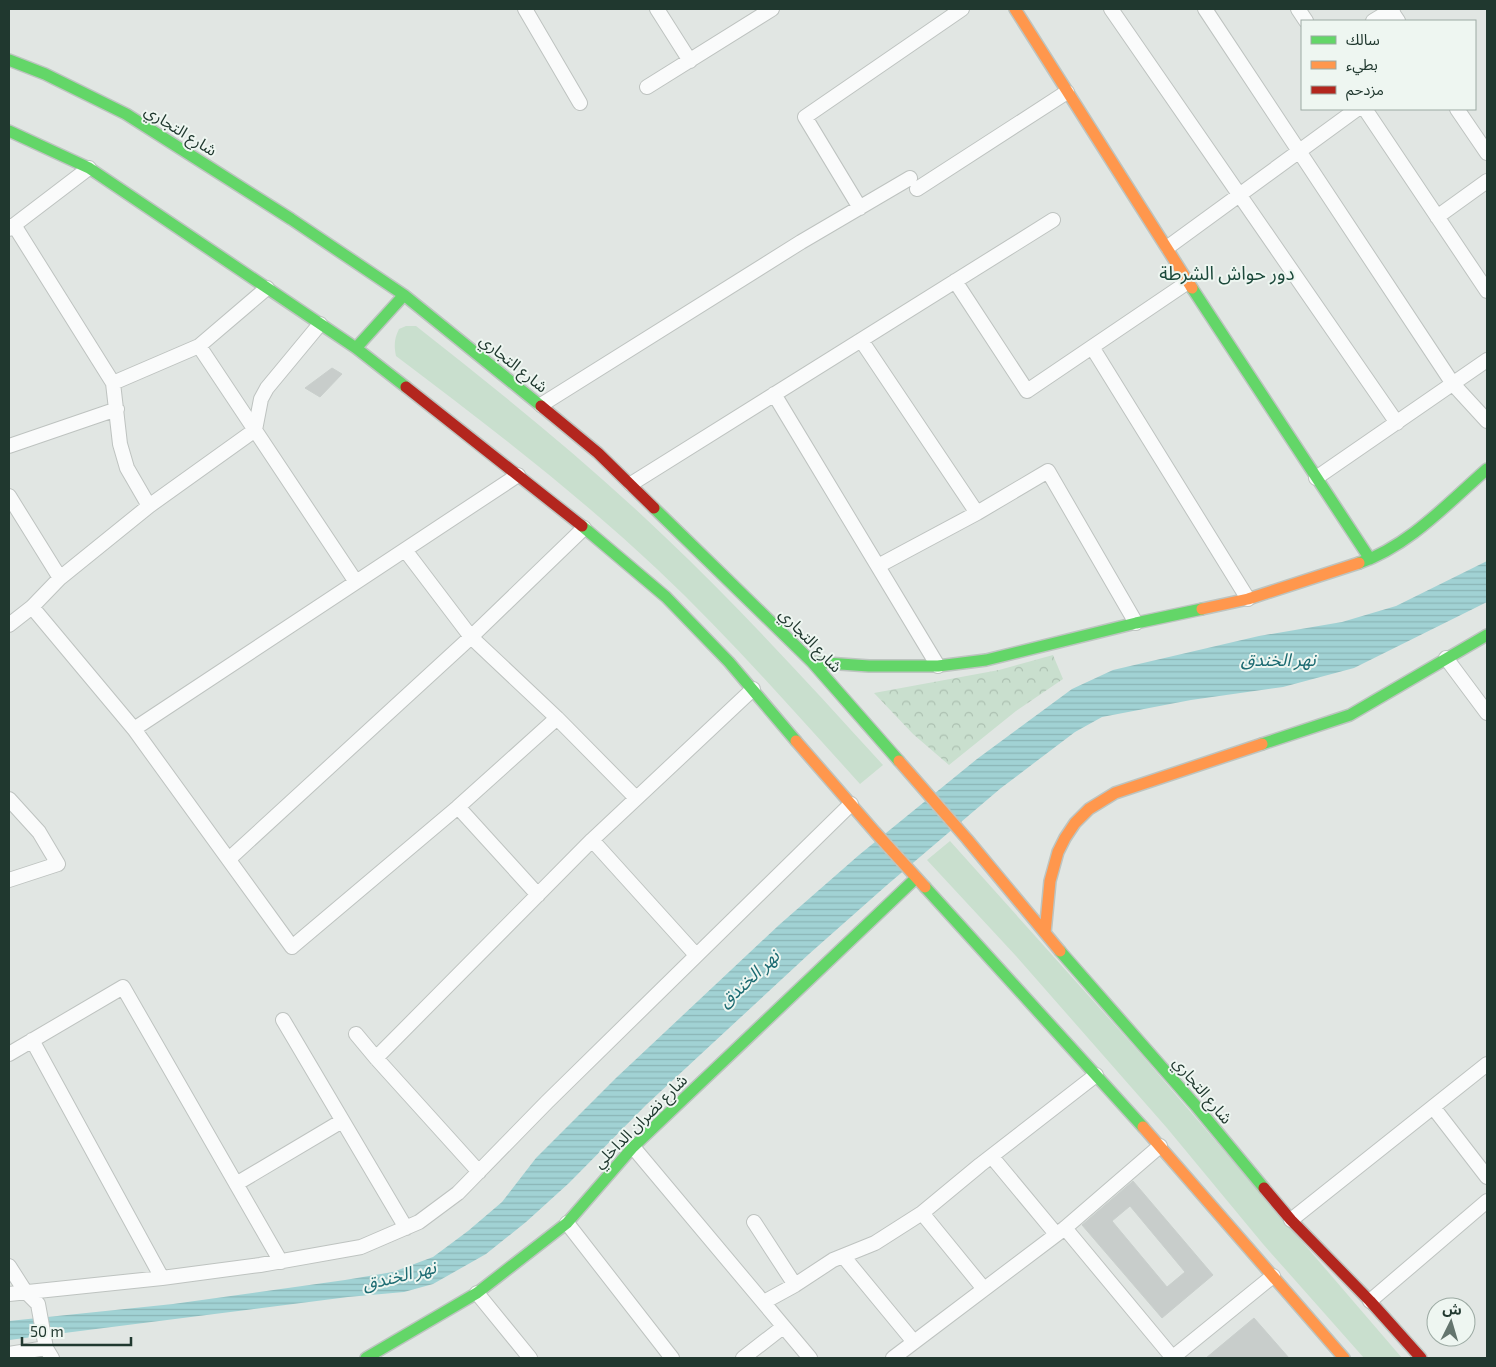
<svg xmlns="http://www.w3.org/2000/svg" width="1496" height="1367" font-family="'Exo 2','Noto Sans Arabic',sans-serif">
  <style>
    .grass { fill: #c9dfce }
    .forest { fill: url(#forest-crowns) }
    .water { fill: url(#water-rules) }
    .building { fill: #c8cdcb; stroke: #c9cfcc; fill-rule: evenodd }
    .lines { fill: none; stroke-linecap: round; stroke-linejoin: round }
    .street-casing { stroke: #bec3c0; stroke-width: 16 }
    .fast-casing { stroke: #bdc4c0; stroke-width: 14 }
    .slow-casing { stroke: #bdc4c0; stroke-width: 14 }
    .jam-casing { stroke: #bdc4c0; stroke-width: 14 }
    .street { stroke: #fafbfb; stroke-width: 14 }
    .fast { stroke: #63d668; stroke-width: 11 }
    .slow { stroke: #ff974d; stroke-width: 11 }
    .jam { stroke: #b3261e; stroke-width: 11 }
    .labels { text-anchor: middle; stroke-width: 4; stroke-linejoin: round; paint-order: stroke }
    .street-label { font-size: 16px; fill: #20382f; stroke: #eef6f1 }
    .water-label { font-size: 18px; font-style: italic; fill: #1c6b72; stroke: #eef6f1 }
    .quarter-label { font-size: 19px; fill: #1c493b; stroke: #eef6f1 }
  </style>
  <defs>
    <pattern id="forest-crowns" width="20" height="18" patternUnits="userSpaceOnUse" patternTransform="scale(1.25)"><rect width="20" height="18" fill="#c9dfce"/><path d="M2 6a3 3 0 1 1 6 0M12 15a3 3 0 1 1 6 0" fill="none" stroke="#acc0b1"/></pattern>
    <pattern id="water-rules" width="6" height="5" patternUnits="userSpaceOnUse" patternTransform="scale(1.25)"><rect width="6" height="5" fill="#a1d2d4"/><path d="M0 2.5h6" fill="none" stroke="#8ab5b6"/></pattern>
  </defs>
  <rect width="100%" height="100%" fill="#e1e6e3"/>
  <path class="grass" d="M 406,326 L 416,326 C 501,393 586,461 664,536 C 741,609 812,687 883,765 L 860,784 C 794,711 729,637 657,569 C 575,492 486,424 396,356 C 394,346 394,339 399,329 Z
    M 950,841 L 1140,1053 L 1402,1358 L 1364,1358 L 1263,1244 L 1167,1128 L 1016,956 L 927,860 Z"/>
  <path class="forest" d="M 1053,655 L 1063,679 L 1016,711 L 949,765 L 913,734 L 874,693 L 999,670 Z"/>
  <path class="water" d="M 1487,561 L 1487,602 L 1354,668 L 1283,687 L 1191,700 L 1102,717 L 1075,732 L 1001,788 L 887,885 L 809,954 L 646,1105 L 569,1183 L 526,1222 L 486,1254 L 433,1284 L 404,1292 L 348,1297 L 9,1340 L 9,1321 L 173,1304 L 345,1280 L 393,1272 L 433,1257 L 468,1231 L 502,1202 L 536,1158 L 616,1078 L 779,925 L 859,855 L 977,759 L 1072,689 L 1113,670 L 1259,636 L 1342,622 L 1396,606 Z"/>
  <path class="building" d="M 332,368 L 342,374 L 320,397 L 305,388 Z
    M 1133,1181 L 1213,1275 L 1162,1318 L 1082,1225 ZM 1130,1206 L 1185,1272 L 1167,1287 L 1112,1221 Z
    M 1254,1318 L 1289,1358 L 1206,1358 Z"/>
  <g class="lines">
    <defs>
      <path id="street" d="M 525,9 L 580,103
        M 657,9 L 690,61
        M 1111,9 L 1397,423
        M 1205,9 L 1453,384 L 1487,421
        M 1298,9 L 1306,21
        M 1390,9 L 1398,21
        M 1373,21 L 1393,9
        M 647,87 L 772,9
        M 1365,109 L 1487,291
        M 1457,109 L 1487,153
        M 917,189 L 1067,92
        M 860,208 L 805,117 L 962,9
        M 1437,217 L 1487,181
        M 14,225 L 113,383 L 120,444 L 127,468 L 149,506
        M 9,229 L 89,168
        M 1168,247 L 1357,109
        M 955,281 L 1027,391 L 1188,282
        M 861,340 L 977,513
        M 199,346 L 356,582
        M 1092,347 L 1248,599
        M 113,383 L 199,346 L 267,288
        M 774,394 L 938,666
        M 541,405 L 801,242 L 910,178
        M 9,446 L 117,409
        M 1316,478 L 1487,360
        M 631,484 L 1053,220
        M 9,496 L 60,578
        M 405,550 L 471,637 L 557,718 L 636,798
        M 878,566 L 977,513 L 1048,471 L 1136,623
        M 32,607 L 134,729 L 292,947 L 458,807 L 557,718
        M 9,625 L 32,607 L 60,578 L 149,506 L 255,430 L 261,399 L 267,388 L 320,324
        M 1446,658 L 1487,713
        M 134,729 L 518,475
        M 9,799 L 39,832 L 58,864 L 9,880
        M 458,807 L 538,895
        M 592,840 L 696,955
        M 229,859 L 471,637 L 584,528
        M 283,1020 L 406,1228
        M 356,1034 L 376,1058 L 479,1172
        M 32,1040 L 162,1278
        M 9,1054 L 123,987 L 281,1262
        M 376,1058 L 592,840 L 753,689
        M 1433,1107 L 1487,1177
        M 633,1147 L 810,1358
        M 992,1157 L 1056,1234
        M 236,1184 L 342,1121
        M 922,1213 L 984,1289
        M 1291,1220 L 1487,1064
        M 754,1222 L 795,1285
        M 567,1223 L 672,1358
        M 1065,1228 L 1173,1358
        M 843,1256 L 914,1342
        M 9,1266 L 25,1291 L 38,1304 L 46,1348 L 52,1358
        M 477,1293 L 530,1358
        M 9,1294 L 162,1278 L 260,1265 L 361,1247 L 419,1222 L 458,1193 L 547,1102 L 851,804
        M 1370,1301 L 1487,1201
        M 764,1302 L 795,1285 L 833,1260 L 875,1243 L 922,1213 L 980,1165 L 1096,1075
        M 9,1354 L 46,1348
        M 743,1358 L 783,1327
        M 893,1358 L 1065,1228 L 1160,1146
        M 1172,1358 L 1273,1276"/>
      <path id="fast" d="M 9,60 L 45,74 L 126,114 L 291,219 L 404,295 L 541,406
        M 9,131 L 89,168 L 356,348 L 406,387
        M 1192,288 L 1370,559
        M 356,348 L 404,295
        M 654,508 L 812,662 L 899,761
        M 582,526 L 666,597 L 729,662 L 796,741
        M 1359,563 C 1409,546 1448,503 1487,469
        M 812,662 L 869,666 L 938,666 L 986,660 L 1136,623 L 1202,609
        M 1262,744 L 1350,715 L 1487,635
        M 925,887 L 1143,1127
        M 1060,951 L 1196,1106 L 1264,1188
        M 366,1358 L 477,1293 L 567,1223 L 633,1147 L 916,878"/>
      <path id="slow" d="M 1015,9 L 1192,288
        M 1202,609 L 1248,599 L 1359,563
        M 796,741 L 875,832 L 925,887
        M 899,761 L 967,839 L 1060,951
        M 1045,933 L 1050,881 L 1058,852 L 1065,838 L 1075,823 L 1089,809 L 1115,793 L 1262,744
        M 1143,1127 L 1344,1358"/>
      <path id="jam" d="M 406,387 L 582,526
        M 541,406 L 598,453 L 654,508
        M 1264,1188 L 1291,1220 L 1370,1301 L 1421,1358"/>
    </defs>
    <use href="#street" class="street-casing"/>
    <use href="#fast" class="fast-casing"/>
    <use href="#slow" class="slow-casing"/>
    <use href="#jam" class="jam-casing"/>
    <use href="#street" class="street"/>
    <use href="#fast" class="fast"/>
    <use href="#slow" class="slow"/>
    <use href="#jam" class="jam"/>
  </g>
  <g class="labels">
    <g class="street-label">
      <text transform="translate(181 130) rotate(32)" y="6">شارع التجاري</text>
      <text transform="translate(514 363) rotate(39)" y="6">شارع التجاري</text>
      <text transform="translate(811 640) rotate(46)" y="6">شارع التجاري</text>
      <text transform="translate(1203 1090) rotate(50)" y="6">شارع التجاري</text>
      <text transform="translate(640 1121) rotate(-45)" y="6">شارع نضران الداخلي</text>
    </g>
    <g class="water-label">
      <text x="1278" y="666">نهر الخندق</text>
      <text transform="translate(749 979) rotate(-43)" y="6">نهر الخندق</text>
      <text transform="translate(399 1276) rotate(-14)" y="6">نهر الخندق</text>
    </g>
    <g class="quarter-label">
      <text x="1227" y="280">دور حواش الشرطة</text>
    </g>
  </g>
  <rect width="1496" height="1367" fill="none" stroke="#20382f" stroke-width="20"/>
  <rect x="1301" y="20" width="175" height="90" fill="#eef6f1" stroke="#9caaa3"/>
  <rect x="1311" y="36" width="25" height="8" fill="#63d668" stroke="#9caaa3"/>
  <text x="1346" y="45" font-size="15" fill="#20382f">سالك</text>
  <rect x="1311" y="61" width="25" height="8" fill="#ff974d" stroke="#9caaa3"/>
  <text x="1346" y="70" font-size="15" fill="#20382f">بطيء</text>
  <rect x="1311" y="86" width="25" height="8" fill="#b3261e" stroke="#9caaa3"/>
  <text x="1346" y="95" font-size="15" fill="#20382f">مزدحم</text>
  <g transform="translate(1451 1322) rotate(5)"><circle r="24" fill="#eef6f1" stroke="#9caaa3"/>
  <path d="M0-4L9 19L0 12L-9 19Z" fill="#64756e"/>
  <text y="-8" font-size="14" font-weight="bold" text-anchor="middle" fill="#20382f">ش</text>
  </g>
  <path d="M22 1337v8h109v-8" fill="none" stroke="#20382f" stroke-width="2.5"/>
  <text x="30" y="1337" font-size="15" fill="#20382f" stroke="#eef6f1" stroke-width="4" paint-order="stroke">50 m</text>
</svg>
